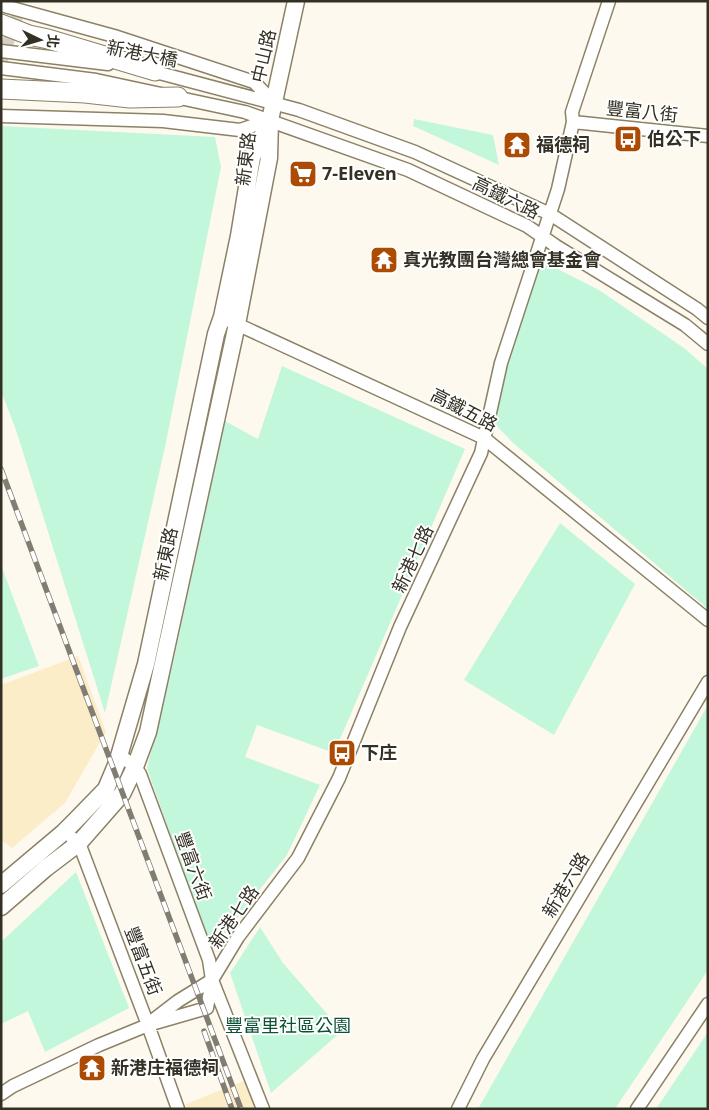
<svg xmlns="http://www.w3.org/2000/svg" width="709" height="1110" font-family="'Noto Sans','Noto Sans TC',sans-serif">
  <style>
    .built { fill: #fbedc8 }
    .green { fill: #c3f7db }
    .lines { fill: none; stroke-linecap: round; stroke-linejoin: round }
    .minor-tunnel { stroke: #d6d1c6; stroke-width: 12; stroke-dasharray: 12 6; stroke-linecap: butt }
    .minor-casing { stroke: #8b8166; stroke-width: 15 }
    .major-casing { stroke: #8b8166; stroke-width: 19 }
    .highway-casing { stroke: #8b8166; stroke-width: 21 }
    .minor { stroke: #fff; stroke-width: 12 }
    .major { stroke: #fff; stroke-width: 16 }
    .highway { stroke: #fff; stroke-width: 19 }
    .rail-casing { stroke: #827d72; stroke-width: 5.5 }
    .rail { stroke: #fff; stroke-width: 4; stroke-dasharray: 11; stroke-linecap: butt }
    .labels { text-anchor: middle; stroke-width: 4; stroke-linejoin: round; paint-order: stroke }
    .street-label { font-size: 18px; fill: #343024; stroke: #fff }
    .poi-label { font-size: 18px; font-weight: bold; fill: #343024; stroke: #fff; text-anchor: start }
    .park-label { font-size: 18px; fill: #0b5135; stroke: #fff }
  </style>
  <rect width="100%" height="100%" fill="#fef9ee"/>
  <path class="built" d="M 78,656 L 106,732 L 65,803 L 12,848 L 1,840 L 1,685 Z
    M 246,1080 L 257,1109 L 187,1109 L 186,1104 Z"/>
  <path class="green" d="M 414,119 L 493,135 L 499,165 L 413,126 Z
    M 1,126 L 215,137 L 221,167 L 165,447 L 105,713 L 16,430 L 1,391 Z
    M 542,261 L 599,290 L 684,348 L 708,369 L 708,609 L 513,443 L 492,421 L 529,291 Z
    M 282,366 L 465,449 L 334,753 L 257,725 L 245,757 L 320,785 L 287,855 L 211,951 L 147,768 L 174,659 L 225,421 L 258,439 Z
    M 560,523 L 635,584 L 554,735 L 464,680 Z
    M 1,565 L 39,666 L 1,679 Z
    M 708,705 L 708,970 L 615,1109 L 478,1109 Z
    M 76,872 L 129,1008 L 45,1052 L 28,1011 L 1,1024 L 1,942 Z
    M 260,927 L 283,963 L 342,1031 L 271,1093 L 230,973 Z
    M 708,1032 L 708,1109 L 656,1109 Z"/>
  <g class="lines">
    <path class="minor-tunnel" d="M 1,62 L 17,17"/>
    <defs>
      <path id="minor" d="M 1,5 L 114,36 L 254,82 L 274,103
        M 1,51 L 108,64
        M 1,68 L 96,80 L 245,112 L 408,170 L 527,226 L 556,246 L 685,325 L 708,344
        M 148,70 L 299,110 L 415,152 L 550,214 L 697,309 L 708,318
        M 1,116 L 163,121 L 240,130 L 270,120
        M 573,122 L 708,136
        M 230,321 L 484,438 L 708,620
        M 120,755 L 135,767 L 140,774 L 209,960 L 212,980 L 263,1109
        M 72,838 L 79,843 L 148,1025 L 178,1109
        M 152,1021 L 178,1001 L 212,980
        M 1,1094 L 13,1086 L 99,1045 L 148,1025 L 207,1008 L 212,980 L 238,937 L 298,858 L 339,778 L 400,627 L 481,453 L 501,363 L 558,189 L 573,122 L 572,112 L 609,1
        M 458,1109 L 483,1059 L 708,682
        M 637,1109 L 708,1004"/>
      <path id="major" d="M 1,885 L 64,832 L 75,821 L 106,789 L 117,763 L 146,664 L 216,334 L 222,317 L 239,236 L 252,157 L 268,124
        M 1,907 L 46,868 L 79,843 L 122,794 L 135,767 L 148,732 L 237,324 L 269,158 L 270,120 L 296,1"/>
      <path id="highway" d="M 1,24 L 29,35 L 48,39 L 155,71
        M 1,89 L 85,93 L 130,98 L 178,97"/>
    </defs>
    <use href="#minor" class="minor-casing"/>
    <use href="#major" class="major-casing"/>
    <use href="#highway" class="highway-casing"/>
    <use href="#minor" class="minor"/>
    <use href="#major" class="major"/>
    <use href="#highway" class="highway"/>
    <defs>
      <path id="rail" d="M 1,469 L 241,1109
        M 204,1031 L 232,1109"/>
    </defs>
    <use href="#rail" class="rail-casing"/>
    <use href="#rail" class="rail"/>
  </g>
  <defs>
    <symbol id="bus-square" viewBox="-11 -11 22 22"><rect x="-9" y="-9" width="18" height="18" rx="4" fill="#ac4b04" stroke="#fff"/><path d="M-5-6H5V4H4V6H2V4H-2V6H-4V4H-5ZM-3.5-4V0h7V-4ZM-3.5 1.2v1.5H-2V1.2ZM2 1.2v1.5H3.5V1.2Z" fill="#fff"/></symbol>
    <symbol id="temple-square" viewBox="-11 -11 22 22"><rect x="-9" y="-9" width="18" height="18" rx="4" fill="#ac4b04" stroke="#fff"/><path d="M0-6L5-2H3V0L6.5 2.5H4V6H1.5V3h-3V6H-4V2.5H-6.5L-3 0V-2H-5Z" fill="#fff"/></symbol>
    <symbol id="supermarket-square" viewBox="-11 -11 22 22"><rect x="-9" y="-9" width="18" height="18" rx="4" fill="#ac4b04" stroke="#fff"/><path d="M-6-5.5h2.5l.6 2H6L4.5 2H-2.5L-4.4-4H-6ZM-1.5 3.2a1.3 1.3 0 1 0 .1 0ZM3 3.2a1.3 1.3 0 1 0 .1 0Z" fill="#fff"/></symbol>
  </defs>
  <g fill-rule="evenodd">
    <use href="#bus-square" x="612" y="123" width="32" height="32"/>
    <use href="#temple-square" x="501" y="129" width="32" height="32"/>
    <use href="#supermarket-square" x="287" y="158" width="32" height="32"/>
    <use href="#temple-square" x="368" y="244" width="32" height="32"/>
    <use href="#bus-square" x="326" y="737" width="32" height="32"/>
    <use href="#temple-square" x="76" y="1052" width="32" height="32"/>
  </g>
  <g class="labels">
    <g class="street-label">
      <text transform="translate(142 54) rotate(11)" y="6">新港大橋</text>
      <text transform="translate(264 56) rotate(-77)" y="6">中山路</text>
      <text transform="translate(642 112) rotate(6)" y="6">豐富八街</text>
      <text transform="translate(246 159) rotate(-83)" y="6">新東路</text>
      <text transform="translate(506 198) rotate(26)" y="6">高鐵六路</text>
      <text transform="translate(464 410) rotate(27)" y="6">高鐵五路</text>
      <text transform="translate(166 554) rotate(-78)" y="6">新東路</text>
      <text transform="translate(413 559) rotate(-65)" y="6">新港七路</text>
      <text transform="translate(193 866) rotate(70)" y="6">豐富六街</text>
      <text transform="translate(566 885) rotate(-59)" y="6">新港六路</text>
      <text transform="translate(234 917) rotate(-55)" y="6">新港七路</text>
      <text transform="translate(143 961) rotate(69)" y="6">豐富五街</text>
    </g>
    <g class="poi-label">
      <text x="647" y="145">伯公下</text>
      <text x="536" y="151">福德祠</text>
      <text x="322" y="180">7-Eleven</text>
      <text x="403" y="266">真光教團台灣總會基金會</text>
      <text x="361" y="759">下庄</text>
      <text x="111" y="1074">新港庄福德祠</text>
    </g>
    <g class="park-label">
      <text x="288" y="1032">豐富里社區公園</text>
    </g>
  </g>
  <rect width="709" height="1110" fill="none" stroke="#343024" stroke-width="5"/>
  <g transform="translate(40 40) rotate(95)" stroke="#ffffff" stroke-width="4" paint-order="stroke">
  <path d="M0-4L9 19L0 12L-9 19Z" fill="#343024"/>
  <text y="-8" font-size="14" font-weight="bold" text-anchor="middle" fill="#343024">北</text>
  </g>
</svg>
